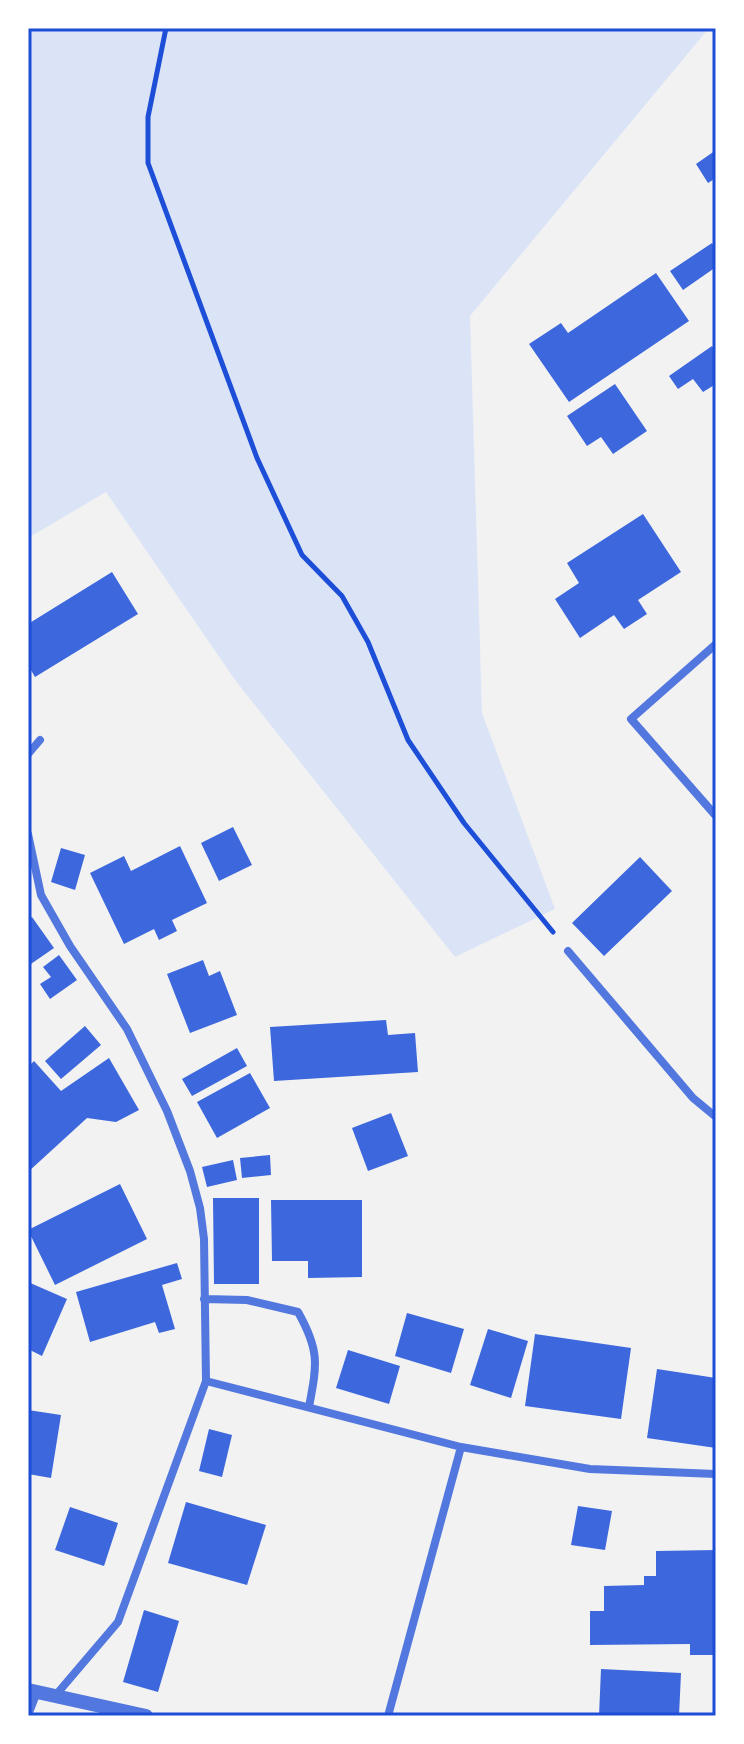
<svg xmlns="http://www.w3.org/2000/svg" width="744" height="1744" font-family="'Libre Baskerville',serif">
  <style>
    .green { fill: #dbe4f7 }
    .building { fill: #3d67dc }
    .lines { fill: none; stroke-linecap: round; stroke-linejoin: round }
    .path { stroke: #1d4ed8; stroke-width: 5 }
    .minor { stroke: #5277de; stroke-width: 8 }
    .tertiary { stroke: #5277de; stroke-width: 14 }
    .neatline { fill: none; stroke: #1d4ed8; stroke-width: 3 }
  </style>
  <rect width="100%" height="100%" fill="#f2f2f2"/>
  <path class="green" d="M 28,28 L 709,28 L 470,316 L 482,713 L 555,909 L 455,957 L 235,680 L 106,492 L 28,538 Z"/>
  <path class="building" d="M 716,150 L 716,178 L 708,183 L 696,164 Z
    M 712,243 L 716,249 L 716,267 L 683,290 L 670,271 Z
    M 656,273 L 689,321 L 569,402 L 529,344 L 561,323 L 568,333 Z
    M 712,346 L 716,352 L 716,384 L 703,392 L 693,379 L 678,389 L 669,376 Z
    M 615,384 L 647,431 L 613,454 L 601,437 L 587,446 L 567,416 Z
    M 643,514 L 681,572 L 638,600 L 647,614 L 624,629 L 614,615 L 580,638 L 555,599 L 579,583 L 567,563 Z
    M 112,572 L 138,614 L 35,677 L 28,665 L 28,624 Z
    M 233,827 L 252,865 L 219,881 L 201,843 Z
    M 180,846 L 207,903 L 172,920 L 177,931 L 159,940 L 154,929 L 124,944 L 90,873 L 124,856 L 131,871 Z
    M 61,848 L 85,855 L 75,890 L 51,882 Z
    M 640,857 L 672,891 L 604,956 L 572,923 Z
    M 32,917 L 54,948 L 28,966 L 28,919 Z
    M 59,955 L 77,980 L 50,999 L 40,984 L 51,977 L 43,967 Z
    M 203,960 L 209,976 L 220,971 L 237,1015 L 190,1033 L 167,974 Z
    M 386,1020 L 388,1035 L 415,1033 L 418,1072 L 274,1081 L 270,1027 Z
    M 85,1026 L 101,1045 L 61,1079 L 45,1061 Z
    M 237,1048 L 247,1066 L 192,1096 L 182,1079 Z
    M 109,1058 L 139,1110 L 116,1122 L 87,1118 L 28,1172 L 28,1067 L 34,1061 L 61,1091 Z
    M 250,1073 L 270,1108 L 217,1138 L 197,1102 Z
    M 391,1113 L 408,1156 L 368,1171 L 352,1128 Z
    M 270,1155 L 271,1175 L 242,1178 L 240,1158 Z
    M 233,1160 L 237,1180 L 207,1187 L 202,1167 Z
    M 120,1184 L 147,1239 L 55,1285 L 28,1230 Z
    M 213,1198 L 259,1198 L 259,1284 L 214,1284 Z
    M 271,1200 L 362,1200 L 362,1277 L 308,1278 L 308,1261 L 272,1261 Z
    M 177,1263 L 182,1279 L 162,1285 L 175,1329 L 159,1333 L 155,1322 L 90,1342 L 76,1292 Z
    M 28,1282 L 67,1299 L 42,1356 L 28,1349 Z
    M 407,1313 L 464,1329 L 451,1373 L 395,1356 Z
    M 488,1329 L 528,1341 L 511,1398 L 470,1385 Z
    M 535,1334 L 631,1348 L 621,1419 L 525,1406 Z
    M 348,1350 L 400,1366 L 389,1404 L 336,1388 Z
    M 657,1369 L 716,1378 L 716,1448 L 647,1438 Z
    M 28,1410 L 61,1415 L 51,1478 L 28,1474 Z
    M 209,1429 L 232,1435 L 222,1477 L 199,1471 Z
    M 186,1502 L 266,1525 L 247,1585 L 168,1563 Z
    M 578,1506 L 612,1511 L 605,1550 L 571,1545 Z
    M 70,1507 L 118,1523 L 104,1566 L 55,1550 Z
    M 716,1550 L 716,1655 L 690,1655 L 690,1644 L 590,1645 L 590,1611 L 604,1611 L 604,1586 L 644,1585 L 644,1576 L 656,1576 L 656,1551 Z
    M 144,1610 L 179,1621 L 158,1692 L 123,1682 Z
    M 601,1669 L 681,1673 L 679,1716 L 599,1716 Z"/>
  <g class="lines">
    <path class="path" d="M 166,28 L 148,117 L 148,163 L 257,458 L 302,555 L 342,596 L 368,642 L 408,740 L 464,823 L 553,932"/>
    <path class="minor" d="M 716,644 L 631,719 L 716,816
      M 28,754 L 40,740
      M 28,834 L 41,895 L 70,946 L 127,1029 L 167,1111 L 190,1171 L 200,1208 L 204,1239 L 206,1381
      M 568,951 L 693,1098 L 716,1117
      M 204,1299 L 247,1300 L 298,1312 C 320,1351 317,1364 309,1407
      M 55,1696 L 118,1622 L 206,1381 L 461,1447 L 590,1469 L 716,1474
      M 28,1715 L 37,1692
      M 388,1716 L 461,1447"/>
    <path class="tertiary" d="M 28,1690 L 146,1716"/>
  </g>
  <rect width="744" height="1744" fill="none" stroke="#ffffff" stroke-width="60"/>
  <rect x="30" y="30" width="684" height="1684" class="neatline"/>
</svg>
